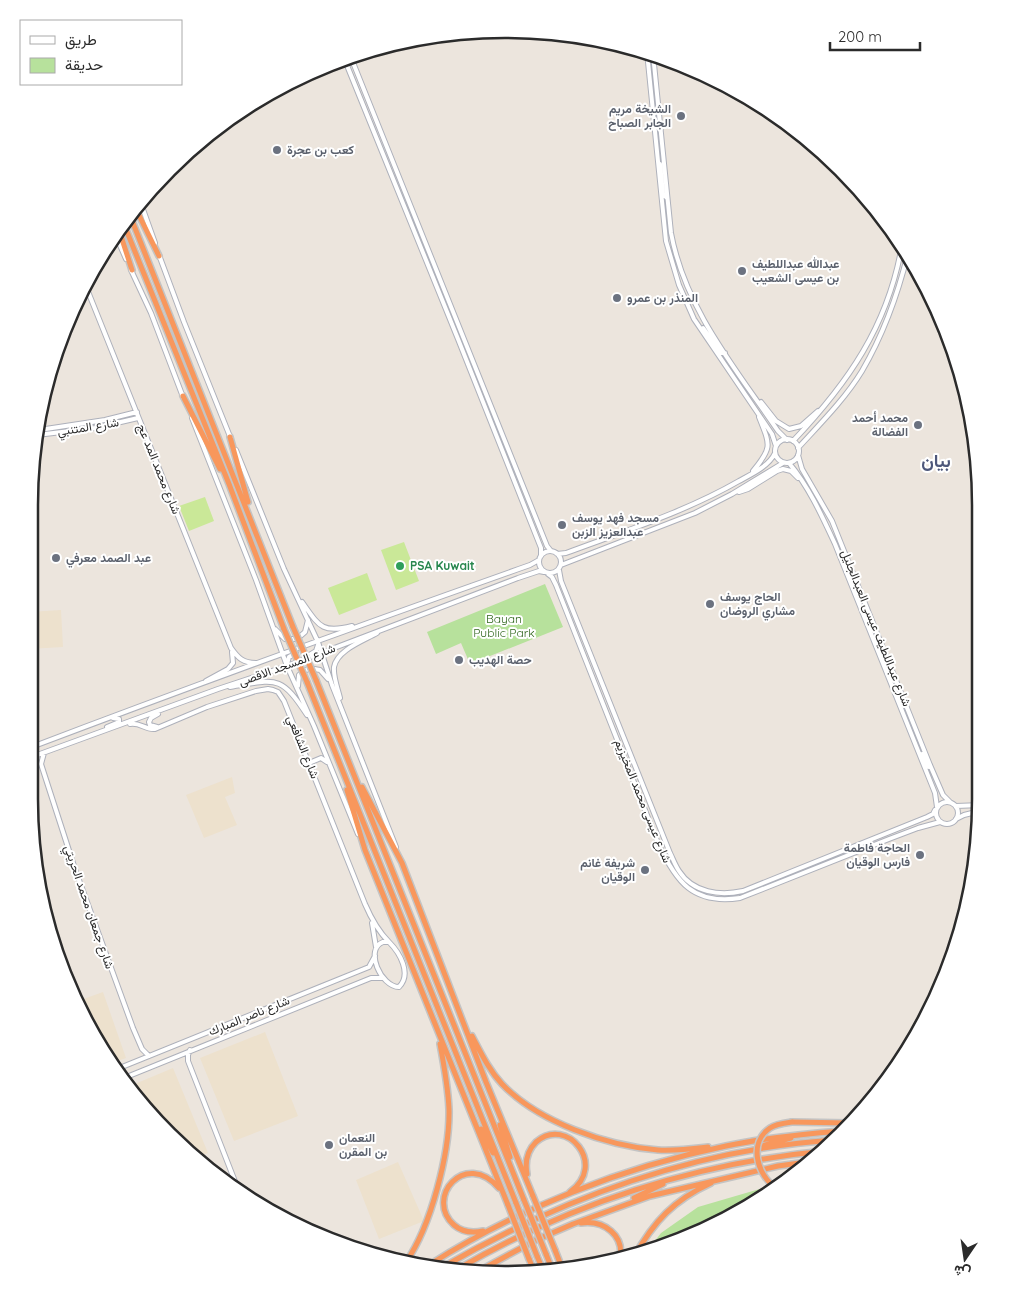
<svg xmlns="http://www.w3.org/2000/svg" width="1010" height="1304" font-family="Quicksand,Vazirmatn,sans-serif">
  <style>
    .education { fill: #ede1cd }
    .green { fill: #b7e19c }
    .pitch { fill: #cae898 }
    .lines { fill: none; stroke-linecap: round; stroke-linejoin: round }
    .secondary-casing { stroke: #aeb1bb; stroke-width: 6 }
    .highway-casing { stroke: #c4c4c4; stroke-width: 8 }
    .secondary { stroke: #fff; stroke-width: 4 }
    .highway { stroke: #f8975c; stroke-width: 5 }
    .highway-bridge-casing { stroke: #c4c4c4; stroke-width: 8; stroke-linecap: butt }
    .highway-bridge { stroke: #f8975c; stroke-width: 5 }
    .worship-dot { fill: #6b7280; stroke: #fff; stroke-width: 2 }
    .leisure-dot { fill: #2e9e5b; stroke: #fff; stroke-width: 2 }
    .labels { text-anchor: middle; stroke-width: 4; stroke-linejoin: round; paint-order: stroke }
    .worship-label { font-size: 12px; font-weight: bold; fill: #5b616d; stroke: #fff; text-anchor: start }
    .street-label { font-size: 12px; fill: #2b2b2b; stroke: #fff }
    .leisure-label { font-size: 12px; font-weight: bold; fill: #27864d; stroke: #fff; text-anchor: start }
    .park-label { font-size: 12px; fill: #30661d; stroke: #fff }
    .district-label { font-size: 18px; font-weight: bold; fill: #4d577a; stroke: #fff }
    .rim { fill: none; stroke: #2b2b2b; stroke-width: 2.5 }
  </style>
  <rect width="100%" height="100%" fill="#ece5dd"/>
  <path class="education" d="M 61,610 L 63,647 L 29,649 L 29,612 Z
    M 232,777 L 235,793 L 225,797 L 237,825 L 204,838 L 186,795 Z
    M 103,992 L 126,1058 L 112,1063 L 93,1037 L 78,1001 Z
    M 265,1032 L 298,1116 L 234,1141 L 200,1058 Z
    M 173,1068 L 208,1153 L 197,1158 L 168,1136 L 130,1086 Z
    M 398,1162 L 424,1221 L 379,1239 L 356,1180 Z"/>
  <path class="green" d="M 545,584 L 563,627 L 470,664 L 461,643 L 436,654 L 427,632 Z
    M 763,1188 L 771,1192 L 743,1211 L 647,1251 L 661,1233 L 698,1207 Z"/>
  <path class="pitch" d="M 205,497 L 214,521 L 189,531 L 179,506 Z
    M 404,542 L 419,581 L 396,590 L 381,550 Z
    M 367,573 L 377,600 L 339,615 L 328,588 Z"/>
  <g class="lines">
    <defs>
      <path id="secondary" d="M 647,52 L 666,241 L 679,285 L 694,319 L 772,434 L 776,446
        M 653,54 L 671,233 C 685,309 736,369 778,431 L 787,440
        M 350,55 L 547,546 L 551,551
        M 344,58 L 458,339 L 541,548 L 541,555
        M 660,164 L 663,194 L 667,198
        M 140,201 L 155,243
        M 116,236 L 126,259
        M 159,255 L 184,322 L 231,439
        M 131,270 L 151,313 L 183,397
        M 87,289 L 231,648 C 238,658 243,663 256,663
        M 703,328 L 721,353 L 725,353
        M 761,402 L 776,421 L 789,429 L 801,426 L 818,411
        M 192,418 L 256,580 L 287,666 L 314,726 L 358,834
        M 39,430 L 105,420 L 137,412
        M 37,435 L 95,428 L 138,418
        M775 451a12 12 0 1 1 24 0a12 12 0 1 1-24 0Z
        M 793,441 C 848,383 888,326 902,245
        M 798,448 C 820,424 845,399 862,371 C 883,335 898,294 908,253
        M 236,450 L 284,569 L 318,642 L 332,685 L 396,847
        M 798,455 L 802,469 L 832,521 L 930,765 L 943,795 L 950,802
        M 789,463 C 809,487 822,516 835,544 L 935,793 L 937,807
        M 753,471 C 773,447 770,445 759,417
        M 739,492 L 748,489 L 777,471 L 783,469 L 791,471 L 798,478
        M539 562a11 11 0 1 1 22 0a11 11 0 1 1-22 0Z
        M 557,554 L 566,553 C 625,531 685,512 739,481 C 752,474 769,466 775,453
        M 561,565 L 695,513 L 732,494 L 783,463
        M 559,570 L 561,581 L 670,853 C 673,859 675,865 679,871 C 693,893 720,896 743,891 L 927,817 L 933,814 L 935,810
        M 548,574 L 552,577 L 556,585 L 658,843 C 676,882 693,905 740,898 L 889,839 L 918,828 L 940,822
        M 302,602 C 319,626 322,634 352,626
        M 275,629 L 285,639 L 297,639 L 305,632 L 308,620
        M 306,657 L 316,651 L 318,645
        M 287,664 L 289,657 L 296,653
        M 206,681 L 228,669 L 233,663 L 232,652
        M 298,686 L 299,675 L 309,668 L 320,670 L 328,679
        M 230,687 C 275,680 280,673 307,715
        M 340,698 C 338,689 333,677 334,667 C 337,650 363,641 377,633
        M 130,724 C 140,722 145,730 155,729 L 207,707 L 256,691 L 268,689 L 273,690 L 278,692 L 284,701 L 365,904 C 371,918 378,931 389,942
        M 107,727 L 119,722 L 119,719 L 113,718
        M 157,727 L 150,725 L 149,722 L 151,718 L 158,714
        M 29,748 C 195,685 363,624 530,565 L 539,560
        M 44,753 L 41,764 L 75,869 L 133,1028 L 142,1049 L 149,1056
        M 922,754 L 927,766 L 929,767 L 930,765
        M 29,758 L 218,689 L 287,666 L 518,578 L 539,571 L 544,572
        M 309,763 L 321,758 L 327,762
        M936 813a11 11 0 1 1 22 0a11 11 0 1 1-22 0Z
        M 956,806 L 981,805
        M 956,819 L 964,815 L 980,811
        M 372,923 L 376,947
        M 383,942 L 389,942 C 400,953 412,974 399,987 C 381,987 364,949 383,942 Z
        M 190,1050 L 188,1055 L 188,1061 L 238,1189
        M 117,1069 L 369,967 L 375,956
        M 124,1078 L 371,978 L 383,978"/>
      <path id="highway" d="M 135,207 L 159,256
        M 129,213 L 293,627
        M 123,222 L 229,484 L 284,629
        M 119,230 L 132,270
        M 183,396 L 220,469
        M 230,437 L 248,502
        M 316,680 L 524,1200
        M 307,682 L 516,1203
        M 362,787 L 402,863 L 486,1082 L 533,1196
        M 347,790 L 365,850 L 508,1205
        M 472,1036 C 481,1053 489,1070 502,1084 C 538,1122 607,1146 658,1150 C 675,1151 691,1149 708,1147
        M 792,1122 L 849,1123
        M 500,1125 L 510,1157
        M 481,1129 L 493,1153
        M 758,1147 L 791,1138
        M 527,1174 C 525,1163 527,1151 536,1142 C 567,1115 608,1165 570,1192
        M 634,1198 L 663,1184
        M 581,1223 C 604,1220 625,1235 620,1260
        M 483,1231 C 473,1233 462,1232 454,1225 C 424,1198 465,1149 499,1188
        M 555,1250 L 562,1268
        M 546,1254 L 552,1269
        M 537,1256 L 543,1270
        M 634,1257 C 654,1221 674,1200 711,1183
        M 529,1259 L 534,1271
        M 406,1262 C 431,1226 450,1153 449,1109 C 448,1087 444,1065 440,1044
        M 429,1265 C 517,1209 623,1167 726,1146 C 764,1138 803,1134 842,1131
        M 443,1267 C 562,1198 696,1149 834,1140
        M 458,1269 C 569,1204 696,1163 825,1151
        M 477,1272 L 536,1240 L 573,1224 L 650,1196 L 778,1166 L 814,1161
        M 486,1273 L 492,1265"/>
    </defs>
    <use href="#secondary" class="secondary-casing"/>
    <use href="#highway" class="highway-casing"/>
    <use href="#secondary" class="secondary"/>
    <use href="#highway" class="highway"/>
    <defs>
      <path id="highway-bridge" d="M 293,627 L 316,680
        M 284,629 L 307,682
        M 776,1188 C 757,1175 748,1143 770,1128 C 776,1124 785,1123 792,1122
        M 533,1196 L 555,1250
        M 524,1200 L 546,1254
        M 516,1203 L 537,1256
        M 508,1205 L 529,1259"/>
    </defs>
    <use href="#highway-bridge" class="highway-bridge-casing"/>
    <use href="#highway-bridge" class="highway-bridge"/>
  </g>
  <g class="worship-dot">
    <circle cx="681" cy="116" r="5"/>
    <circle cx="277" cy="150" r="5"/>
    <circle cx="742" cy="271" r="5"/>
    <circle cx="617" cy="298" r="5"/>
    <circle cx="918" cy="425" r="5"/>
    <circle cx="562" cy="525" r="5"/>
    <circle cx="56" cy="558" r="5"/>
    <circle cx="710" cy="604" r="5"/>
    <circle cx="459" cy="660" r="5"/>
    <circle cx="920" cy="855" r="5"/>
    <circle cx="645" cy="870" r="5"/>
    <circle cx="329" cy="1145" r="5"/>
  </g>
  <circle class="leisure-dot" cx="400" cy="566" r="5"/>
  <g class="labels">
    <g class="worship-label">
      <text x="671" y="113" text-anchor="end">الشيخة مريم<tspan x="671" dy="14">الجابر الصباح</tspan></text>
      <text x="287" y="154">كعب بن عجرة</text>
      <text x="752" y="268">عبدالله عبداللطيف<tspan x="752" dy="14">بن عيسى الشعيب</tspan></text>
      <text x="627" y="302">المنذر بن عمرو</text>
      <text x="908" y="422" text-anchor="end">محمد أحمد<tspan x="908" dy="14">الفضالة</tspan></text>
      <text x="572" y="522">مسجد فهد يوسف<tspan x="572" dy="14">عبدالعزيز الزبن</tspan></text>
      <text x="66" y="562">عبد الصمد معرفي</text>
      <text x="720" y="601">الحاج يوسف<tspan x="720" dy="14">مشاري الروضان</tspan></text>
      <text x="469" y="664">حصة الهديب</text>
      <text x="910" y="852" text-anchor="end">الحاجة فاطمة<tspan x="910" dy="14">فارس الوقيان</tspan></text>
      <text x="635" y="867" text-anchor="end">شريفة غانم<tspan x="635" dy="14">الوقيان</tspan></text>
      <text x="339" y="1142">النعمان<tspan x="339" dy="14">بن المقرن</tspan></text>
    </g>
    <g class="street-label">
      <text transform="translate(88 427) rotate(-9)" y="4">شارع المتنبي</text>
      <text transform="translate(159 469) rotate(68)" y="4">شارع محمد المد عج</text>
      <text transform="translate(876 628) rotate(68)" y="4">شارع عبداللطيف عيسى العبدالجليل</text>
      <text transform="translate(287 665) rotate(-20)" y="4">شارع المسجد الاقصى</text>
      <text transform="translate(303 747) rotate(68)" y="4">شارع الشافعي</text>
      <text transform="translate(643 801) rotate(68)" y="4">شارع عيسى محمد المخيزيم</text>
      <text transform="translate(89 907) rotate(71)" y="4">شارع جمعان محمد الحريتي</text>
      <text transform="translate(249 1016) rotate(-22)" y="4">شارع ناصر المبارك</text>
    </g>
    <g class="leisure-label">
      <text x="410" y="570">PSA Kuwait</text>
    </g>
    <g class="park-label">
      <text x="504" y="623">Bayan<tspan x="504" dy="14">Public Park</tspan></text>
    </g>
    <g class="district-label">
      <text x="936" y="467">بيان</text>
    </g>
  </g>
  <path d="M0 0H1010V1304H0ZM505 38H505A467 467 0 0 1 972 505V799A467 467 0 0 1 505 1266H505A467 467 0 0 1 38 799V505A467 467 0 0 1 505 38Z" fill="#fff" fill-rule="evenodd"/>
  <path class="rim" d="M505 38H505A467 467 0 0 1 972 505V799A467 467 0 0 1 505 1266H505A467 467 0 0 1 38 799V505A467 467 0 0 1 505 38Z"/>
  <rect x="20" y="20" width="162" height="65" fill="#ffffff" stroke="#aaaaaa"/>
  <rect x="30" y="36" width="25" height="8" fill="#ffffff" stroke="#aaaaaa"/>
  <text x="65" y="45" font-size="15" fill="#2b2b2b">طريق</text>
  <rect x="30" y="58" width="25" height="15" fill="#b7e19c" stroke="#aaaaaa"/>
  <text x="65" y="70" font-size="15" fill="#2b2b2b">حديقة</text>
  <g transform="translate(965 1259) rotate(193)" stroke="#ffffff" stroke-width="4" paint-order="stroke">
  <path d="M0-4L9 19L0 12L-9 19Z" fill="#2b2b2b"/>
  <text y="-8" font-size="14" font-weight="bold" text-anchor="middle" fill="#2b2b2b">ش</text>
  </g>
  <path d="M830 42v8h90v-8" fill="none" stroke="#2b2b2b" stroke-width="2.5"/>
  <text x="838" y="42" font-size="15" fill="#2b2b2b" stroke="#ffffff" stroke-width="4" paint-order="stroke">200 m</text>
</svg>
